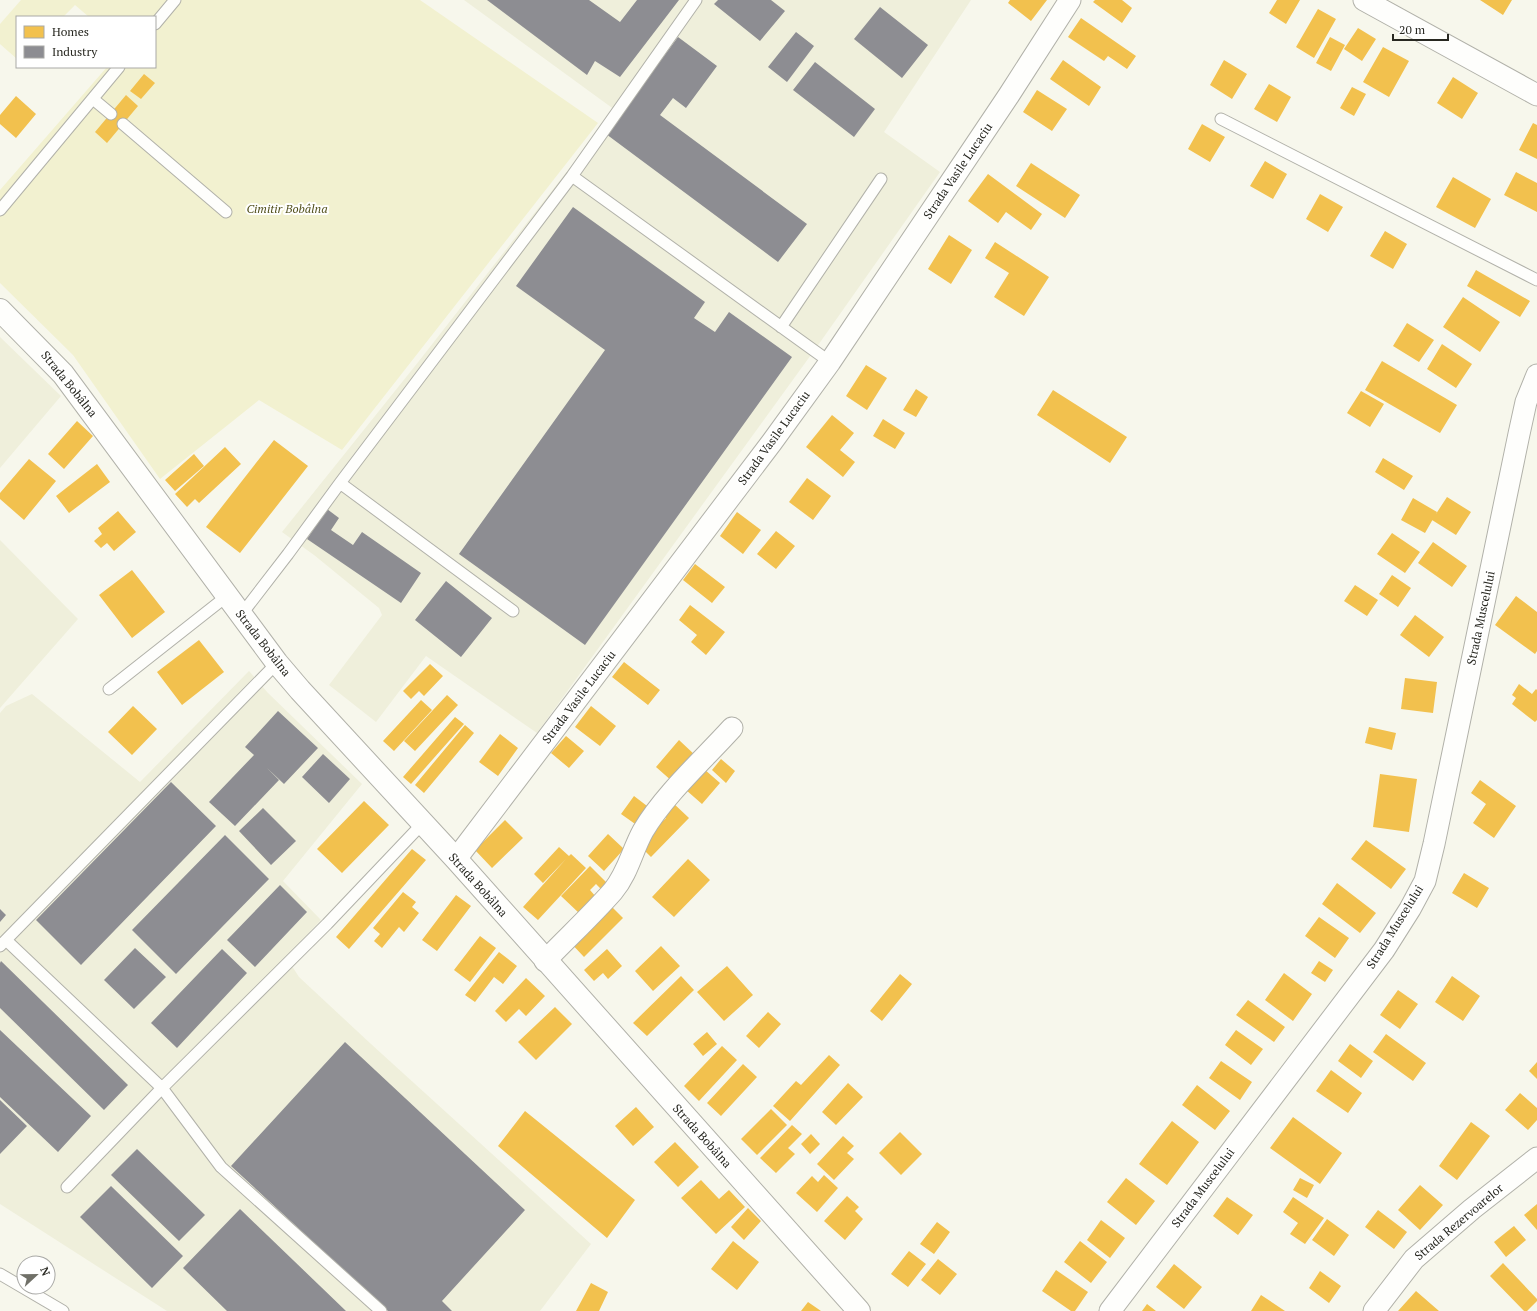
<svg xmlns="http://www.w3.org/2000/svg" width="1537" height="1311" font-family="'PT Serif',serif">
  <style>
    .built { fill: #efefdb }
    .green { fill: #f2f1d0 }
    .homes { fill: #f2c14e }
    .industry { fill: #8d8d92 }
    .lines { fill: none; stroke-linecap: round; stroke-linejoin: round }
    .lane-casing { stroke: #b1b1a9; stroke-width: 13 }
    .street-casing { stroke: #b1b1a9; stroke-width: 23 }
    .secondary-casing { stroke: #b1b1a9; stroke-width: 24 }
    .lane { stroke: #fefefc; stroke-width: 11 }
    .street { stroke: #fefefc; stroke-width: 21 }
    .secondary { stroke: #fefefc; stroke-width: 22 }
    .labels { text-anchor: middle; stroke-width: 4; stroke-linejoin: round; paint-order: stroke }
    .street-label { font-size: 12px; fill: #282821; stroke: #fff }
    .park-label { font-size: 12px; font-style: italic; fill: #514f1a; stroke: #fff }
  </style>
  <rect width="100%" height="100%" fill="#f7f7ec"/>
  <path class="built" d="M 464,0 L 971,0 L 884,132 L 940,172 L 821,341 L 537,733 L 426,656 L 376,722 L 329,685 L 382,615 L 379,608 L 314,555 L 282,532 L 419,361 L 615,110 Z
    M 0,337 L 61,396 L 0,468 Z
    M 0,540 L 78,619 L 0,708 Z
    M 249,671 L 268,693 L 362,784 L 283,881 L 321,920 L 286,957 L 299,977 L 371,1044 L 591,1244 L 540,1311 L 167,1311 L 0,1204 L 0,713 L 6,706 L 32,694 L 140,782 Z"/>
  <path class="green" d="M 21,0 L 420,0 L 598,123 L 342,450 L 259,400 L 160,479 L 73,355 L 0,283 L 0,190 L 107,67 L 155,67 L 155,17 L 89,17 L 75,5 L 63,17 L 17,17 L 17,59 L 0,44 L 0,24 Z"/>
  <path class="homes" d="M 1010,0 L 1047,0 L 1031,21 L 1008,3 Z
    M 1095,0 L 1122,0 L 1132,8 L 1122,23 L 1093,2 Z
    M 1277,0 L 1300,0 L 1286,24 L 1269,13 Z
    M 1480,0 L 1512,0 L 1503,15 Z
    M 1318,9 L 1336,19 L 1314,58 L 1296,47 Z
    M 1081,18 L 1136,56 L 1127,69 L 1108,56 L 1104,61 L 1068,37 Z
    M 1358,28 L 1376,39 L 1362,61 L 1344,49 Z
    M 1330,37 L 1345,45 L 1331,71 L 1316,63 Z
    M 1383,47 L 1409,61 L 1389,97 L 1363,82 Z
    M 1063,60 L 1101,87 L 1089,106 L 1050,79 Z
    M 1224,60 L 1247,74 L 1232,99 L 1210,85 Z
    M 144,74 L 155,83 L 141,99 L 130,91 Z
    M 1453,77 L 1478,93 L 1462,119 L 1437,103 Z
    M 1269,84 L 1291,97 L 1277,122 L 1254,109 Z
    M 1352,87 L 1366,94 L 1354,116 L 1340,108 Z
    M 1037,90 L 1067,109 L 1052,131 L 1023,112 Z
    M 126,95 L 138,106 L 107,143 L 95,132 Z
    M 16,96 L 36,114 L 16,138 L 0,124 L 0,115 Z
    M 1533,123 L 1537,125 L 1537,159 L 1519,150 Z
    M 1202,124 L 1225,137 L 1210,162 L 1188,149 Z
    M 1265,161 L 1287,174 L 1273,199 L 1250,186 Z
    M 1031,163 L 1080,195 L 1065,218 L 1016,186 Z
    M 1516,172 L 1537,183 L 1537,212 L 1504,195 Z
    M 988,174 L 1042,214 L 1031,230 L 1006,212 L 998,223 L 968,201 Z
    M 1453,177 L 1491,199 L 1475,228 L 1436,207 Z
    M 1320,194 L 1343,207 L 1328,232 L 1306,219 Z
    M 1385,231 L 1407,244 L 1393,269 L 1370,256 Z
    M 949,235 L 972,250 L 951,284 L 928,269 Z
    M 995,242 L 1049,277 L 1024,316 L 994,297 L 1009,273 L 985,258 Z
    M 1476,270 L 1530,301 L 1520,317 L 1467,286 Z
    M 1463,297 L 1500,322 L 1480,352 L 1443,327 Z
    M 1407,323 L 1434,340 L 1419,362 L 1393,346 Z
    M 1442,344 L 1472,364 L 1456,388 L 1427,369 Z
    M 1382,361 L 1457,405 L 1440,433 L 1365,390 Z
    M 866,365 L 887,378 L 867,410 L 846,396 Z
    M 916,389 L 928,397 L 916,417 L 903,410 Z
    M 1053,390 L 1127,437 L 1110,463 L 1037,415 Z
    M 1361,391 L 1384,404 L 1370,427 L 1347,413 Z
    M 832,415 L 854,433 L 840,450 L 855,462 L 843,477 L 806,447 Z
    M 883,419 L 905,433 L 895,449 L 873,436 Z
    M 77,421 L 93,436 L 64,469 L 48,454 Z
    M 274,440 L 308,466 L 240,553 L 206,527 Z
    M 225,447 L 241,464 L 199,503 L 195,499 L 187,507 L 175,494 Z
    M 194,454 L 204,466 L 175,491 L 165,480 Z
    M 1383,458 L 1413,476 L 1404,490 L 1375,472 Z
    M 29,459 L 56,481 L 24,520 L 0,499 L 0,493 Z
    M 97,464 L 110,482 L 69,513 L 56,496 Z
    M 807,478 L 831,496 L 813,520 L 789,502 Z
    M 1447,497 L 1471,512 L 1456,535 L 1432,520 Z
    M 1413,498 L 1437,512 L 1425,533 L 1401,520 Z
    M 118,511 L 136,532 L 114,551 L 107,543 L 101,548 L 94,541 L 102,534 L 98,528 Z
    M 737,512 L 761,530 L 743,554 L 720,536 Z
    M 776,531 L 795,546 L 776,569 L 757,554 Z
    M 1392,533 L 1420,552 L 1405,573 L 1377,554 Z
    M 1433,542 L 1467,566 L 1452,587 L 1418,563 Z
    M 695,564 L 725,587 L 712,603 L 683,580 Z
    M 132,570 L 165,612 L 132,638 L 99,595 Z
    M 1392,575 L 1411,588 L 1398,607 L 1379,594 Z
    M 1355,585 L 1378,600 L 1367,616 L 1344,601 Z
    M 1516,596 L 1537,612 L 1537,651 L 1535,654 L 1495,625 Z
    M 690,605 L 725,632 L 706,655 L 691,642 L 697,635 L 679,620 Z
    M 1415,615 L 1444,637 L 1429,657 L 1400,635 Z
    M 199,640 L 224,672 L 182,705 L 157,672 Z
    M 624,662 L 660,690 L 648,705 L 612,677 Z
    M 430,664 L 443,676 L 424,696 L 419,691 L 411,699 L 403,691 Z
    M 1405,678 L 1437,682 L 1433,713 L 1401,709 Z
    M 1519,684 L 1532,694 L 1536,689 L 1537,690 L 1537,720 L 1535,722 L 1512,704 L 1516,698 L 1512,695 Z
    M 447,695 L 458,705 L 415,751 L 404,741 Z
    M 421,700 L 432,710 L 394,751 L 383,741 Z
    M 133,706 L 157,729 L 132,755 L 108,732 Z
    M 591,706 L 616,726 L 600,746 L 575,727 Z
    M 455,717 L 464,724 L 411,784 L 403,777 Z
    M 465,725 L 474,733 L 424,793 L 415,785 Z
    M 1369,727 L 1396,733 L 1392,750 L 1365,743 Z
    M 500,734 L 518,748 L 498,776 L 479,762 Z
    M 566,736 L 584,751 L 569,768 L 551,753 Z
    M 679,740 L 696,756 L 673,782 L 656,767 Z
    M 721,759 L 735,771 L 726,783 L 712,770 Z
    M 704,769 L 720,783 L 702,804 L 686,790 Z
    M 1380,774 L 1417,779 L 1409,832 L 1373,827 Z
    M 1480,780 L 1516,806 L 1494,838 L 1473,823 L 1486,804 L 1471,793 Z
    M 634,796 L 651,809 L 638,826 L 621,814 Z
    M 364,801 L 389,825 L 342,873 L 317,849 Z
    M 672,802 L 689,818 L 651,857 L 639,845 L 666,818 L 662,813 Z
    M 505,820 L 523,838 L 492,868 L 475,850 Z
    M 608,834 L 624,849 L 604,871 L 588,856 Z
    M 1366,840 L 1406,869 L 1391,889 L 1351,859 Z
    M 559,847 L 569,856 L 571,854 L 586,868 L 538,920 L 523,907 L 566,859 L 543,883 L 534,874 Z
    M 412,849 L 426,860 L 349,949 L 336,937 Z
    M 688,859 L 710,880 L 674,917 L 652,897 Z
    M 590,866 L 608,884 L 602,890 L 596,884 L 590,890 L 596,897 L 580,914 L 561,896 Z
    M 1464,873 L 1489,888 L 1477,908 L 1452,893 Z
    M 1337,883 L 1376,913 L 1360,933 L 1322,904 Z
    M 403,892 L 416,902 L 412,907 L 419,913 L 404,932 L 399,927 L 382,948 L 374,941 L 380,934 L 373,928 Z
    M 456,895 L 471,906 L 437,951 L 422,940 Z
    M 607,902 L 623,918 L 584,957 L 568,940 Z
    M 1319,917 L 1349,938 L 1335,958 L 1305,936 Z
    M 480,936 L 496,948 L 470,982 L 454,970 Z
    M 661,946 L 680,966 L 653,991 L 635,971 Z
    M 607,949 L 622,966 L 608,979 L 603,973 L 594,981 L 584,970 Z
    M 499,952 L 517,966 L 503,984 L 494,977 L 475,1002 L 465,995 Z
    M 1319,961 L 1333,970 L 1325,982 L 1311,973 Z
    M 727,966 L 753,995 L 724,1021 L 697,992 Z
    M 1284,973 L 1312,994 L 1293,1021 L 1265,1000 Z
    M 900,974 L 912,984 L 882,1021 L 870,1011 Z
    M 681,976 L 694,990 L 647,1036 L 633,1023 Z
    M 1452,976 L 1480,996 L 1463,1021 L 1435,1002 Z
    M 526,978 L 545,996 L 526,1016 L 519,1009 L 506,1022 L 495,1011 Z
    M 1398,990 L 1418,1004 L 1400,1029 L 1380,1015 Z
    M 1248,1000 L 1285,1027 L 1274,1042 L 1236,1015 Z
    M 555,1007 L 572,1024 L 536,1060 L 518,1042 Z
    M 768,1012 L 781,1024 L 759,1048 L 746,1036 Z
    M 1236,1030 L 1263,1049 L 1251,1065 L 1225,1045 Z
    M 707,1032 L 717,1044 L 703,1056 L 693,1044 Z
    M 1386,1034 L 1426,1063 L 1413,1081 L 1373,1052 Z
    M 1350,1044 L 1373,1061 L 1361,1078 L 1338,1061 Z
    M 722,1046 L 737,1060 L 699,1101 L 684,1086 Z
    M 829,1055 L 840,1065 L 790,1121 L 773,1106 L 796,1081 L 801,1085 Z
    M 1221,1061 L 1252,1082 L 1240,1100 L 1209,1078 Z
    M 1537,1062 L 1537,1079 L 1529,1071 Z
    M 743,1064 L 757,1077 L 721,1116 L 707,1103 Z
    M 1331,1070 L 1362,1093 L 1348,1113 L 1316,1091 Z
    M 848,1083 L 863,1097 L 836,1125 L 822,1112 Z
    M 1197,1085 L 1230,1111 L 1215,1130 L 1182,1105 Z
    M 1520,1093 L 1537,1108 L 1537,1120 L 1528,1130 L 1505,1110 Z
    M 636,1107 L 654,1127 L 633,1146 L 615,1126 Z
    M 771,1109 L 787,1125 L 757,1155 L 741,1139 Z
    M 525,1111 L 635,1200 L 607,1238 L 498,1146 Z
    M 1293,1117 L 1342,1153 L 1320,1184 L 1270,1148 Z
    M 1172,1121 L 1199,1142 L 1167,1185 L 1139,1164 Z
    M 1471,1122 L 1490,1136 L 1457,1180 L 1439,1166 Z
    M 792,1125 L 802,1134 L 788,1148 L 795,1154 L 776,1173 L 760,1158 Z
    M 900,1132 L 922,1154 L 901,1175 L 879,1153 Z
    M 811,1134 L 820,1144 L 810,1154 L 801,1144 Z
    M 843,1136 L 854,1146 L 847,1153 L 854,1159 L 834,1180 L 817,1164 Z
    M 675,1142 L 699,1167 L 678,1187 L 654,1162 Z
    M 824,1175 L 838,1188 L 817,1212 L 796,1193 L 812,1176 L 818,1182 Z
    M 1126,1178 L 1155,1201 L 1136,1225 L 1107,1202 Z
    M 1300,1178 L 1314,1185 L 1307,1198 L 1293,1190 Z
    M 701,1180 L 719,1199 L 729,1190 L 745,1207 L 716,1234 L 681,1198 Z
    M 1420,1185 L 1443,1205 L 1420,1230 L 1398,1210 Z
    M 847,1196 L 859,1207 L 855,1211 L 863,1219 L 845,1240 L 824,1221 Z
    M 1227,1197 L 1253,1215 L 1238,1235 L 1213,1216 Z
    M 1293,1197 L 1324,1218 L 1305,1244 L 1290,1234 L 1298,1223 L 1283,1212 Z
    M 1537,1204 L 1537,1230 L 1524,1215 Z
    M 748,1208 L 761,1221 L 744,1240 L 731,1227 Z
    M 1378,1210 L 1407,1232 L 1394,1249 L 1365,1227 Z
    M 1327,1219 L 1349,1235 L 1334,1256 L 1312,1240 Z
    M 1101,1220 L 1125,1238 L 1110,1258 L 1087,1240 Z
    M 937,1222 L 950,1232 L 934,1254 L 920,1244 Z
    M 1514,1226 L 1526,1240 L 1506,1257 L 1494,1242 Z
    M 733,1241 L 759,1262 L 737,1290 L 711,1269 Z
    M 1080,1241 L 1107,1262 L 1091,1283 L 1064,1262 Z
    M 909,1251 L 926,1264 L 908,1287 L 891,1274 Z
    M 938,1259 L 957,1274 L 940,1295 L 921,1280 Z
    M 1503,1263 L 1537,1299 L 1537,1301 L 1527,1311 L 1524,1311 L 1490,1276 Z
    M 1174,1264 L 1202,1287 L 1184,1309 L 1156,1287 Z
    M 1056,1270 L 1088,1292 L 1075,1311 L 1071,1311 L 1042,1291 Z
    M 1320,1271 L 1341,1286 L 1329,1303 L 1309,1288 Z
    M 591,1283 L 608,1292 L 599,1311 L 576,1311 Z
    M 1416,1291 L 1439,1311 L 1398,1311 Z
    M 1261,1295 L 1285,1311 L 1251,1311 Z
    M 808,1302 L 821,1311 L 801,1311 Z
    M 1147,1304 L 1156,1311 L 1142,1311 Z"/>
  <path class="industry" d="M 487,0 L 589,0 L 620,22 L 637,0 L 679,0 L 620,77 L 595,61 L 587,75 Z
    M 718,0 L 771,0 L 785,11 L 760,41 L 714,4 Z
    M 880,7 L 928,45 L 902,78 L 854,39 Z
    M 796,32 L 814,46 L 787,82 L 768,67 Z
    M 678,37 L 717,66 L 686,108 L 673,98 L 660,115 L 807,224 L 778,262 L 606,134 Z
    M 815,62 L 875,109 L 854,137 L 793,90 Z
    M 573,207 L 705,302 L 694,318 L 715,332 L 729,312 L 792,357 L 585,645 L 459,554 L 605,350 L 516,286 Z
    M 327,509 L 339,518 L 331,530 L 353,545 L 362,532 L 421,573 L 401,603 L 307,539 Z
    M 446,581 L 492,618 L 461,657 L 415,620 Z
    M 278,711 L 318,748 L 284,784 L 267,768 L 279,780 L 235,826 L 209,802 L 254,755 L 245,747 Z
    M 323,754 L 350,779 L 329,803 L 302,777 Z
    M 171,782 L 216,826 L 81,965 L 36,920 Z
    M 263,808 L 296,841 L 271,865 L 239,831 Z
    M 225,835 L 269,879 L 176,974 L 132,930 Z
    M 280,885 L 307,912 L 255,967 L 227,940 Z
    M 0,909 L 6,915 L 0,922 Z
    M 135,948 L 166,977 L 134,1009 L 104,980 Z
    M 222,949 L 247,973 L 177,1048 L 151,1023 Z
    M 1,961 L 128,1085 L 104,1110 L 0,1008 L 0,963 Z
    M 0,1030 L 91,1116 L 58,1152 L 0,1097 Z
    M 345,1042 L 525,1210 L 442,1301 L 452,1311 L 388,1311 L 231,1166 Z
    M 0,1100 L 27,1126 L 0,1154 Z
    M 137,1149 L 205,1215 L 179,1241 L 111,1175 Z
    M 111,1186 L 183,1256 L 152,1288 L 80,1217 Z
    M 240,1209 L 346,1311 L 227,1311 L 183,1268 Z"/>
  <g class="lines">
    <defs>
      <path id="lane" d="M 155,24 L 175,0
        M 93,99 L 111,114
        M 1221,119 L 1537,280
        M 123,124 L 226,212
        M 572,176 L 830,362
        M 0,210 L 119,67
        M 781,327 L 881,179
        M 340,483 L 513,611
        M 241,615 L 288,554 L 340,483 L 572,176 L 696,0
        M 109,689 L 227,596
        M 6,940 L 162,1088 L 221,1167 L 381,1311
        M 0,946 L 277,663
        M 67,1187 L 162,1088 L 327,924 L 423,823
        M 0,1274 L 63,1311"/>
      <path id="street" d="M 1364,0 L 1537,95
        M 456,859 L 772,442 L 830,362 L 1009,95 L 1070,0
        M 545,961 C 568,937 592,915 613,891 C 628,873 632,851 643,831 C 664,795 704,759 732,728
        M 1110,1311 L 1384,950 L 1410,909 L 1425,881 L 1434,844 L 1519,434 L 1526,402 L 1537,375
        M 1374,1311 L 1414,1259 L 1472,1209 L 1537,1158"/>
      <path id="secondary" d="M 0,310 L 63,374 L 277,663 L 300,690 L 456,859 L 859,1311"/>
    </defs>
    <use href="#lane" class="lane-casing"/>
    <use href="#street" class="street-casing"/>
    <use href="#secondary" class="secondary-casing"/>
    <use href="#lane" class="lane"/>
    <use href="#street" class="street"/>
    <use href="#secondary" class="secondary"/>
  </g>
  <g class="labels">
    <g class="street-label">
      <text transform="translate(958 171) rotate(-56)" y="4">Strada Vasile Lucaciu</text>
      <text transform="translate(69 384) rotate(51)" y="4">Strada Bobâlna</text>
      <text transform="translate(774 438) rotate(-54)" y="4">Strada Vasile Lucaciu</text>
      <text transform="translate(1481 618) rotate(-78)" y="4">Strada Muscelului</text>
      <text transform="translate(263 643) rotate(52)" y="4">Strada Bobâlna</text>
      <text transform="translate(579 697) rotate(-53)" y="4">Strada Vasile Lucaciu</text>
      <text transform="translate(478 885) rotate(48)" y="4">Strada Bobâlna</text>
      <text transform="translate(1395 927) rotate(-58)" y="4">Strada Muscelului</text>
      <text transform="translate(702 1136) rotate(48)" y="4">Strada Bobâlna</text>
      <text transform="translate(1203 1188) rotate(-53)" y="4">Strada Muscelului</text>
      <text transform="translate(1459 1222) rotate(-40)" y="4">Strada Rezervoarelor</text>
    </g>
    <g class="park-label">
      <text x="287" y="213">Cimitir Bobâlna</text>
    </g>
  </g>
  <rect x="16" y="16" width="140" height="52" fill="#ffffff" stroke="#a9a9a6"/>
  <rect x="24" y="26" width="20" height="12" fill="#f2c14e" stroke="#a9a9a6"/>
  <text x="52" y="36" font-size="12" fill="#282821">Homes</text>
  <rect x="24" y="46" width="20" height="12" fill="#8d8d92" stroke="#a9a9a6"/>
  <text x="52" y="56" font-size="12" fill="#282821">Industry</text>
  <g transform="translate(36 1275) rotate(68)"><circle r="19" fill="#ffffff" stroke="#a9a9a6"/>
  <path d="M0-3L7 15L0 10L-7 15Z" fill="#707068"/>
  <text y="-6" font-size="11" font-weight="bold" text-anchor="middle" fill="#282821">N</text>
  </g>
  <path d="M1393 34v6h55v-6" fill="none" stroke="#282821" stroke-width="2"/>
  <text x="1399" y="34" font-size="12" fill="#282821" stroke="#ffffff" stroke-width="3" paint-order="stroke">20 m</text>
</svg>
